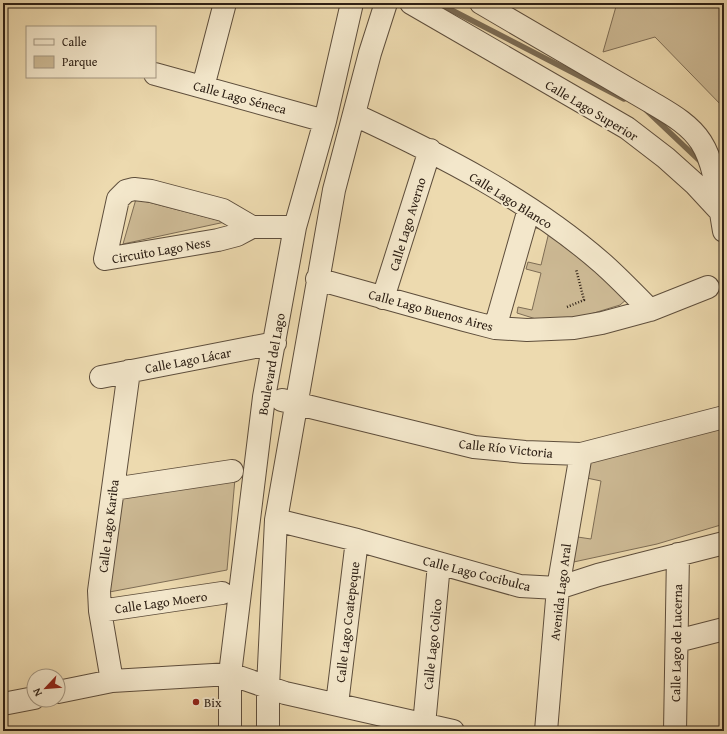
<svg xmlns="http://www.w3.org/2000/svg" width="727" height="734" font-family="'Gentium Book Plus',serif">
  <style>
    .green { fill: #cdba95; stroke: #7e6d55 }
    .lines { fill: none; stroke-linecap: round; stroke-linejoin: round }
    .stream { stroke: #7a6a52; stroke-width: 5.5 }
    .minor-casing { stroke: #5e4e3c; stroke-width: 24 }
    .path { stroke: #2e2015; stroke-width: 2.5; stroke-dasharray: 1 2; stroke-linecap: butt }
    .minor { stroke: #f3e7cb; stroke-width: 22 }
    .poi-dot { fill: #8f2418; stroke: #f3e7cb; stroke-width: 1.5 }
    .labels { text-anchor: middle; stroke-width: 4; stroke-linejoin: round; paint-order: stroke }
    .street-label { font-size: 13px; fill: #2e2015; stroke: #f3e7cb }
    .poi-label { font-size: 13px; fill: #2e2015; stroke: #f3e7cb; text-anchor: start }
  </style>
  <rect width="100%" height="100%" fill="#eddaaf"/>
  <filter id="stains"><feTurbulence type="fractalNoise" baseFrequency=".005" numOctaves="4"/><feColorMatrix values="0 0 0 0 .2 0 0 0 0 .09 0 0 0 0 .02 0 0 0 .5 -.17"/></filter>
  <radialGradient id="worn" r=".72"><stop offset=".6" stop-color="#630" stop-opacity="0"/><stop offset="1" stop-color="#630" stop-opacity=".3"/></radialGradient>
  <path class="green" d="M 617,3 L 724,3 L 724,108 L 655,37 L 603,52 Z
    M 136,199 L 225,222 L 123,244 Z
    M 539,222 L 627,299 L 620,305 L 571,320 L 536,319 L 517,313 L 518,307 L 532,310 L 541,273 L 526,269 L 528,262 L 541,265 L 549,232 L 536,228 Z
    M 724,417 L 724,524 L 657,544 L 569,563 L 571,536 L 591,539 L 601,481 L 582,477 L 588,458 Z
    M 236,467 L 227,570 L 104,593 L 115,493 Z"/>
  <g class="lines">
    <path class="stream" d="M 438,3 L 624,99
      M 646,110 L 701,162"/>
    <defs>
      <path id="minor" d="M 411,3 L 627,128 L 666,158 L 695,184 L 720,211
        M 481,3 L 649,101 C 667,112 689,123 701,142 C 716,165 719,204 724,231
        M 155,74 L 325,121
        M 203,87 L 225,3
        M 355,115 C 441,155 530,200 602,263 C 619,278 634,294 650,310
        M 252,227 L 223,210 L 151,191 L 134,189 L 126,191 L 118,199 L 105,259 L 218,240 L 237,235 L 252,227 L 295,227
        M 317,279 L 464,320 L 495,328 L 527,330 L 574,328 L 602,323 L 650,310 L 708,287
        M 383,298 L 430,150
        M 495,328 L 529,209
        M 101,377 L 275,343
        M 282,400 L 474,447 L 525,452 L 581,454 L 724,417
        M 113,489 L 232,471
        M 276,520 L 357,540 L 520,586 L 558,588 L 598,575 L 724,543
        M 100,611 L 222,593
        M 677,641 L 724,629
        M 112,681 L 100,611 L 99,591 L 129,371
        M 58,692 L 112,681 L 230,674 L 285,693 L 453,731
        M 3,704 L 34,698
        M 337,704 L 357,540
        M 424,725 L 439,564
        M 230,731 L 230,674 L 264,397 L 295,227 L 325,121 L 352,3
        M 268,731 L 268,687 L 276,520 L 334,190 L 370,53 L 386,3
        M 546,731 L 558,588 L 581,454
        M 675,731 L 678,554"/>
    </defs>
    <use href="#minor" class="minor-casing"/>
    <path class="path" d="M 567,307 L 584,300 L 576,269"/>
    <use href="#minor" class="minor"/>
  </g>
  <circle class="poi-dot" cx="196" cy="702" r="4"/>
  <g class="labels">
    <g class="street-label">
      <text transform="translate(240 97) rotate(15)" y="5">Calle Lago Séneca</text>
      <text transform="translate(592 110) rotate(31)" y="5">Calle Lago Superior</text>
      <text transform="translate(511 200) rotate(32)" y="5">Calle Lago Blanco</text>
      <text transform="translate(407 224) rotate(-73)" y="5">Calle Lago Averno</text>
      <text transform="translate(161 250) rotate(-10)" y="5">Circuito Lago Ness</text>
      <text transform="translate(431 310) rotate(15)" y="5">Calle Lago Buenos Aires</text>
      <text transform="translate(188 360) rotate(-11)" y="5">Calle Lago Lácar</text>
      <text transform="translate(271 364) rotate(-80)" y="5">Boulevard del Lago</text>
      <text transform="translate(506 448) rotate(6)" y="5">Calle Río Victoria</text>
      <text transform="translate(108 526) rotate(-83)" y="5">Calle Lago Kariba</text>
      <text transform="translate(477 573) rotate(14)" y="5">Calle Lago Cocibulca</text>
      <text transform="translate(560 592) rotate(-83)" y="5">Avenida Lago Aral</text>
      <text transform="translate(161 602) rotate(-8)" y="5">Calle Lago Moero</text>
      <text transform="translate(347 622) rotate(-83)" y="5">Calle Lago Coatepeque</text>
      <text transform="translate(676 643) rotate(-89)" y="5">Calle Lago de Lucerna</text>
      <text transform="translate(432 644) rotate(-84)" y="5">Calle Lago Colico</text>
    </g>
    <g class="poi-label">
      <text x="204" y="707">Bix</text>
    </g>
  </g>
  <rect width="727" height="734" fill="none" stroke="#eddaaf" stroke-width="16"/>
  <rect x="4" y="4" width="719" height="726" fill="none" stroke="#2e2015" stroke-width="2"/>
  <rect x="8" y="8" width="711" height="718" fill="none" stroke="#2e2015"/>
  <rect x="26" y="26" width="130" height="52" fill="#f3e7cb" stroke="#a49782"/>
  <rect x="34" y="39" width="20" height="6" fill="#f3e7cb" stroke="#a49782"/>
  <text x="62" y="46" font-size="12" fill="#2e2015">Calle</text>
  <rect x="34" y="56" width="20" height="12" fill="#cdba95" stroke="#a49782"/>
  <text x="62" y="66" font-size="12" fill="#2e2015">Parque</text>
  <g transform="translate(46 688) rotate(244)"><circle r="19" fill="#f3e7cb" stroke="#a49782"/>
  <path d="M0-3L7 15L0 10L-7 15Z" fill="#8f2418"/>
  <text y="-6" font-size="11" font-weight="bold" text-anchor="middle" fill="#2e2015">N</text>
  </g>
  <rect width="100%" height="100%" filter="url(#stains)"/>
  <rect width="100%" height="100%" fill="url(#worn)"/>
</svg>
